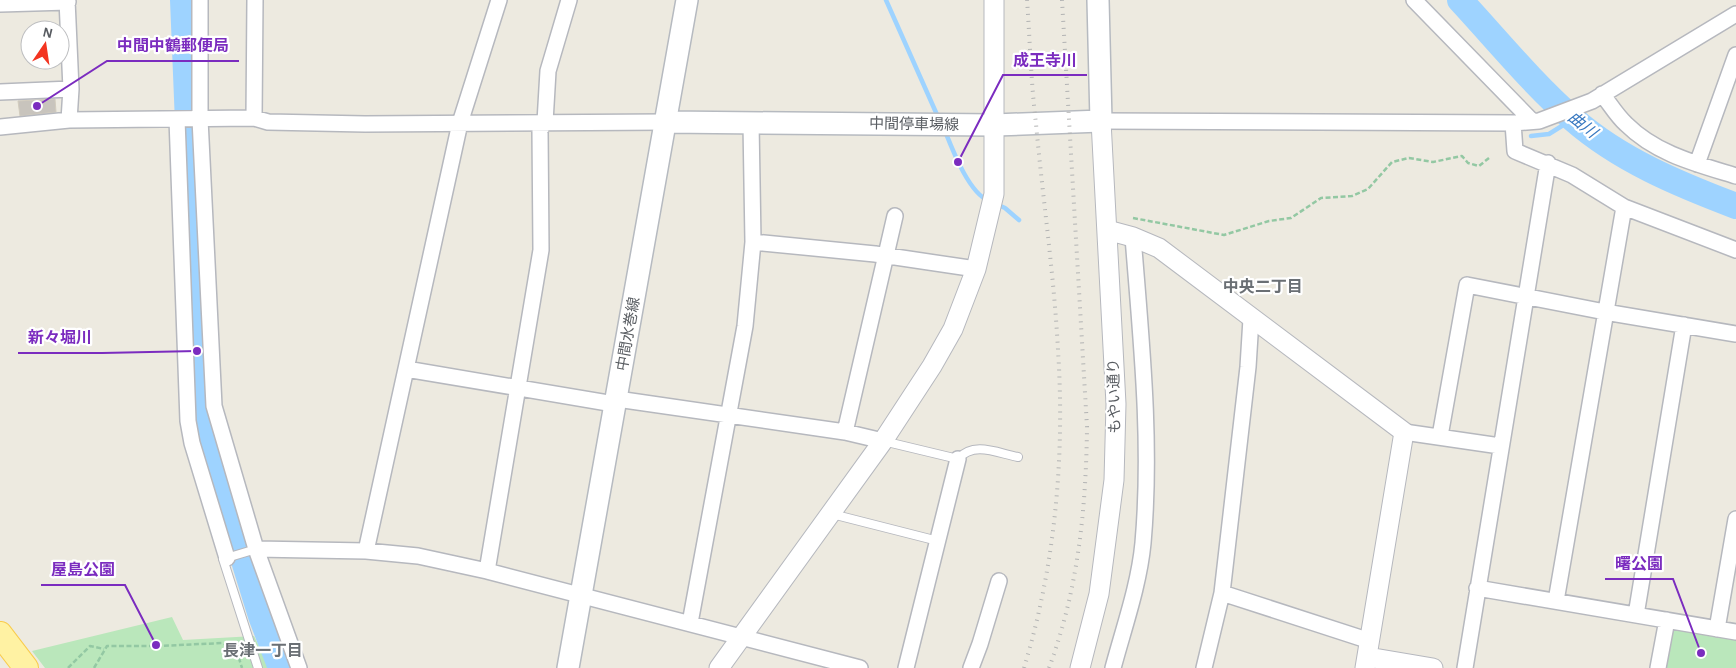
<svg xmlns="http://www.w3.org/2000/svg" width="1736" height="668" font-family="'Alegreya Sans','Noto Sans JP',sans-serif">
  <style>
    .green { fill: #bae7bb }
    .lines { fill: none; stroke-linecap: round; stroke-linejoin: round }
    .stream { stroke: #9ed3ff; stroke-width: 4.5 }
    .river { stroke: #9ed3ff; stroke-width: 26 }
    .building { fill: #c8c4bd; stroke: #d2ccbe }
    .service-casing { stroke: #b6b8be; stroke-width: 10 }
    .minor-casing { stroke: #b6b8be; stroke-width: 18 }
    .tertiary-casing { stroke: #b6b8be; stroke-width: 21 }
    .secondary-casing { stroke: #b6bac0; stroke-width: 24 }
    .primary-casing { stroke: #f9cc4d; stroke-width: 26 }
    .path { stroke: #93c8a3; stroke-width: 2.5; stroke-dasharray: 5 2.5; stroke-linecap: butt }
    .service { stroke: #fff; stroke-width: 8 }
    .minor { stroke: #fff; stroke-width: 15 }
    .tertiary { stroke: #fff; stroke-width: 19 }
    .secondary { stroke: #fff; stroke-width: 21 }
    .primary { stroke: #fff2a3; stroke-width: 24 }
    .rail { stroke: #b2b3b3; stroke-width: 4; stroke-dasharray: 1 6; stroke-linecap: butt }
    .labels { text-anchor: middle; stroke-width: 4.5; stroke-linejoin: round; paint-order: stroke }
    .street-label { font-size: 15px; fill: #595d62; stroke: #fff }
    .water-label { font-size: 16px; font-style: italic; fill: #3878c0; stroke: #fff }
    .neighbourhood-label { font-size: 16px; font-weight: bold; fill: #6a6f74; stroke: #fff }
    .leader { fill: none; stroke: #7b2cbf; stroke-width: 2 }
    .callout-dot { fill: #7b2cbf; stroke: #fff; stroke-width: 2 }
    .callout-label { font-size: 16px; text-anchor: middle; font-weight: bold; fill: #7b2cbf; stroke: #fff; stroke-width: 4.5; stroke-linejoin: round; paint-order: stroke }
  </style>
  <rect width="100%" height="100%" fill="#edeae0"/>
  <path class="green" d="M 172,617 L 183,640 L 254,636 L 270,668 L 45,668 L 32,651 Z
    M 1675,628 L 1736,638 L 1736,668 L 1664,668 L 1670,632 Z"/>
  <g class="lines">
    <path class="stream" d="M 886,0 L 938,117
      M 945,131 C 953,151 969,193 989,201
      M 1531,136 L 1549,134 L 1573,119
      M 996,204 L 1005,208 L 1019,220"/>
    <path class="river" d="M 183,0 L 200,418 L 261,616 L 281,668
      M 1460,0 C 1497,40 1532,83 1573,119 C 1620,160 1678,184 1736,206"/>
  </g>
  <path class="building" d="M 55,99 L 56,112 L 20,116 L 18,101 Z"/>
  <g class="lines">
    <defs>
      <path id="service" d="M 883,441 L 958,459 C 974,441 997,453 1018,457
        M 832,514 L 938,541
        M 256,549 L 223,559 L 258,668"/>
      <path id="minor" d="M 67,0 L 71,89 L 69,120
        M 200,0 L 200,119 L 214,406 L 256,549 L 299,668
        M 1414,0 L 1532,121
        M 0,4 L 68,2
        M 0,92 L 71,89
        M 1602,94 C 1610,104 1617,116 1626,124 C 1656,154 1697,164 1736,176
        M 254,118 L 255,0
        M 177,119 L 188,421 L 192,443 L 227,558
        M 1101,121 L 1513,123 L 1539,121 L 1592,101 L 1736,14
        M 1513,123 L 1515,151 L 1572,175 L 1624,207 L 1736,250
        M 0,127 L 69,120 L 254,118 L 268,122 L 365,124 L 666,122
        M 1697,164 L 1736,55
        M 753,242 L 875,254 L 976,269
        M 406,369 L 608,403 L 617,399 L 845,432 L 883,441
        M 845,432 L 895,216
        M 1404,432 L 1500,446
        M 1440,436 L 1467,285 L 1605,312 L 1736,334
        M 256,549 L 366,551 L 418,556 L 487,571 L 860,668
        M 366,551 L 460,123 L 499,0
        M 487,571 L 541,250 L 540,130 L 545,122 L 548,71 L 569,0
        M 1477,588 L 1736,632
        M 1222,593 L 1370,641
        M 1556,601 L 1624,207
        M 1636,615 L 1684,325
        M 690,623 L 745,326 L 753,242 L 751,123
        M 1717,629 L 1736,519
        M 906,668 L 958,459
        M 971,668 L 980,644 L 999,581
        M 1113,668 C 1124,627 1139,585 1143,543 C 1152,441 1141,339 1133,237
        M 1204,668 L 1222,593 L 1248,367 L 1251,319
        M 1465,668 L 1548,163
        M 1658,668 L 1667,620"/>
      <path id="tertiary" d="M 1107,230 L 1133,237 L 1159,248 L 1404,432 L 1365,668
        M 1368,657 L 1433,668
        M 719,668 L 883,441 L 932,366 L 953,329 L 976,269 L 994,194 L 994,0
        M 1080,668 L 1099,594 L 1114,480 L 1116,404 L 1101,121"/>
      <path id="secondary" d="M 666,122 L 995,125 L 1101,121 L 1098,0
        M 568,668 L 687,0"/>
      <path id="primary" d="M 0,634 L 26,668"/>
    </defs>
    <use href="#service" class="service-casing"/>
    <use href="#minor" class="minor-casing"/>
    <use href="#tertiary" class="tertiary-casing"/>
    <use href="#secondary" class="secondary-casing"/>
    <use href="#primary" class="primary-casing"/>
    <path class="path" d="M 1133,218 L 1224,235 L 1269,221 L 1291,218 L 1321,198 L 1352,196 L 1368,189 L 1392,162 L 1409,158 L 1433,162 L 1462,156 L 1468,163 L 1479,166 L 1489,158
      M 68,668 L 90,646 L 104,649
      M 94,668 L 107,646 L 160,646 L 222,643 L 236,649 L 242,668"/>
    <use href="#service" class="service"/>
    <use href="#minor" class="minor"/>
    <use href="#tertiary" class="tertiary"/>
    <use href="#secondary" class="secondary"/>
    <use href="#primary" class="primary"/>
    <path class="rail" d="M 1024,668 C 1055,566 1065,457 1058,350 C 1054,275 1043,200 1036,124 C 1031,83 1030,41 1027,0
      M 1049,668 C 1078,590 1086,510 1087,427 L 1062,0"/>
  </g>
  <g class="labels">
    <g class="street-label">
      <text transform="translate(914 124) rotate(1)" y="5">中間停車場線</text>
      <text transform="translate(628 334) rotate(-80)" y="5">中間水巻線</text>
      <text transform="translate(1114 396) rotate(-91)" y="5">もやい通り</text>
    </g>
    <g class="water-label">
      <text transform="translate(1583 124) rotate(38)" y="6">曲川</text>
    </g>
    <g class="neighbourhood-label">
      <text x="1263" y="292">中央二丁目</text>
      <text x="263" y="656">長津一丁目</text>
    </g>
  </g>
  <path class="leader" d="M37 106L107 61H239M958 162L1003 75H1087M197 351L102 353H18M1701 653L1673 579H1605M156 645L125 585H41"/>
  <g class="callout-dot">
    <circle cx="37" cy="106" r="5"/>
    <circle cx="958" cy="162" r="5"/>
    <circle cx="197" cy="351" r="5"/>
    <circle cx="1701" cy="653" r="5"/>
    <circle cx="156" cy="645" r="5"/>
  </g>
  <g class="callout-label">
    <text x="173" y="51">中間中鶴郵便局</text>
    <text x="1045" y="66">成王寺川</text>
    <text x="60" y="343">新々堀川</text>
    <text x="1639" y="569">曙公園</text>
    <text x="83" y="575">屋島公園</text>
  </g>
  <g transform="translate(45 45) rotate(13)"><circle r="24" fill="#ffffff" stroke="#bdbec0"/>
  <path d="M0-4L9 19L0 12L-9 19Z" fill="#f33420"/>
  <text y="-8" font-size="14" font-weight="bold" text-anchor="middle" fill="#595d62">N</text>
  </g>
</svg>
